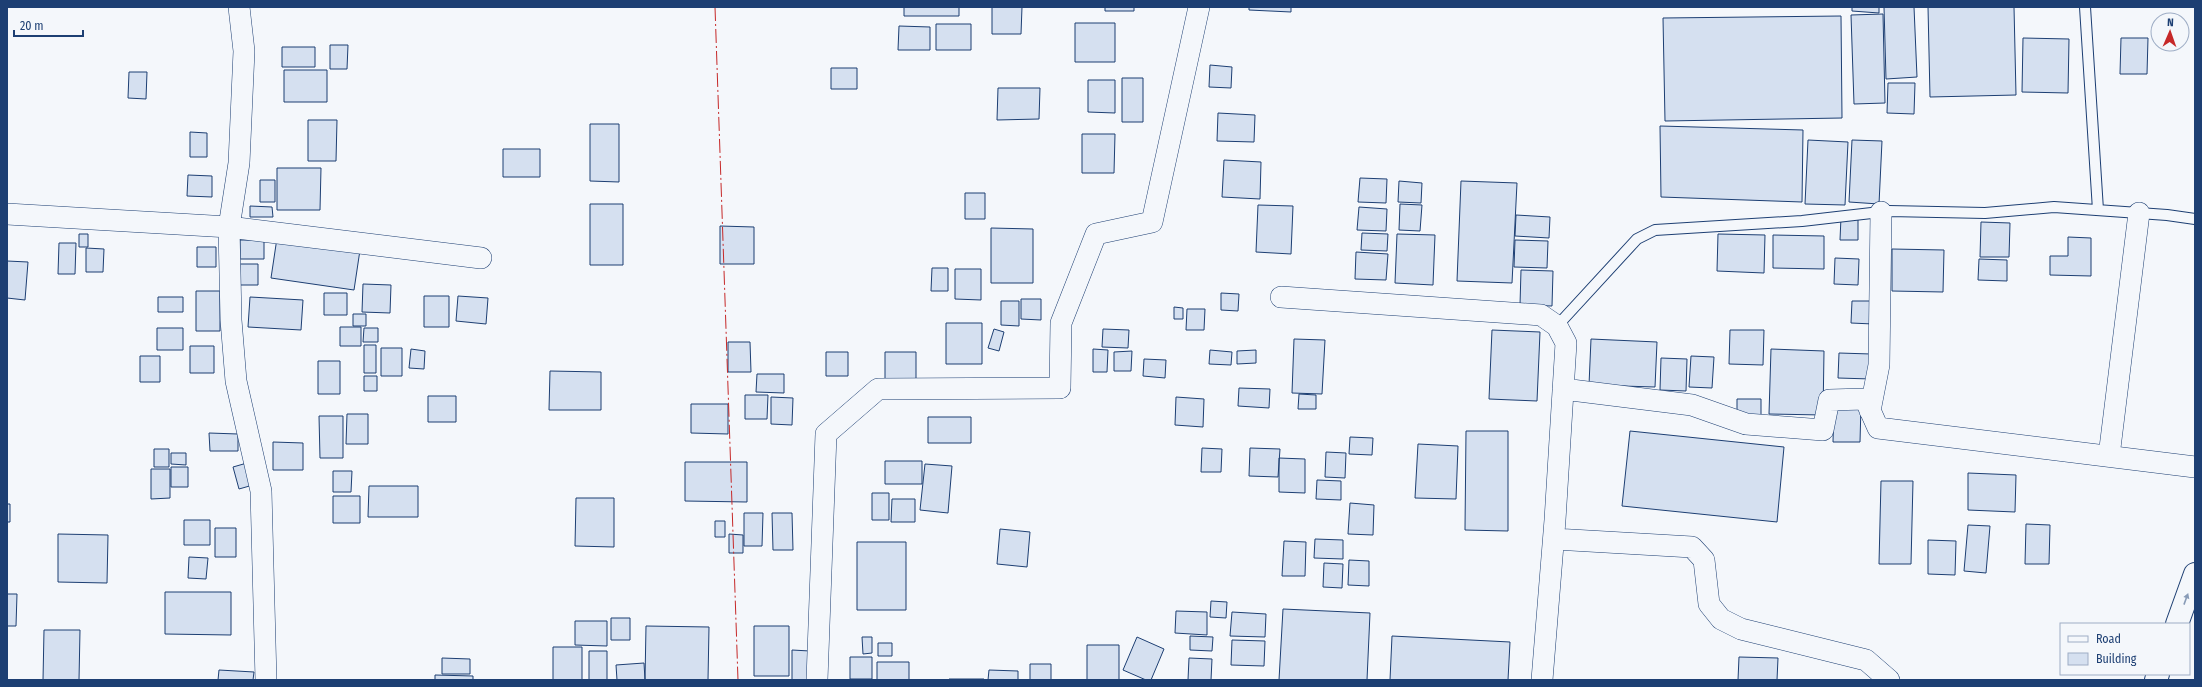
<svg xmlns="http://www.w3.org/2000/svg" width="2202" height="687" font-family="'Fira Sans Condensed',sans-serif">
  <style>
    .building { fill: #d5e0f0; stroke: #1d3f73 }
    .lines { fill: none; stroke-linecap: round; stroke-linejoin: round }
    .service-casing { stroke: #1d3f73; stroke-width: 12 }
    .minor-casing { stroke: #1d3f73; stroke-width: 22 }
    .trunk-casing { stroke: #1d3f73; stroke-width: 24 }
    .service { stroke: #f4f7fb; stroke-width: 10 }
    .minor { stroke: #f4f7fb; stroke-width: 21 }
    .trunk { stroke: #f4f7fb; stroke-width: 22 }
    .power { stroke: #c62828; stroke-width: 1; stroke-dasharray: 14 3 2 3; stroke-linecap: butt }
    .oneway { fill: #889bb7 }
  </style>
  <rect width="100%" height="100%" fill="#f4f7fb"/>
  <path class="building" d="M 904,7 L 959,7 L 959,16 L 904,16 Z
    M 992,7 L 1022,7 L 1021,34 L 992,34 Z
    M 1105,7 L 1134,7 L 1134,11 L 1105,11 Z
    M 1249,7 L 1291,7 L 1291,12 L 1249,10 Z
    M 1852,7 L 1879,7 L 1879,13 L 1852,11 Z
    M 1884,7 L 1914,7 L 1917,77 L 1886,79 Z
    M 1928,7 L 2014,7 L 2016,95 L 1930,97 Z
    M 1883,14 L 1885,103 L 1854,104 L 1851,15 Z
    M 1841,16 L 1842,118 L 1665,121 L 1663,18 Z
    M 1075,23 L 1115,23 L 1115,62 L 1075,62 Z
    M 936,24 L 971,24 L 971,50 L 936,50 Z
    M 899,26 L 930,27 L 930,50 L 898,50 Z
    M 2023,38 L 2069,39 L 2068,93 L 2022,92 Z
    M 2121,38 L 2148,38 L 2147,74 L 2120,74 Z
    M 330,45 L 348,45 L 347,69 L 330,69 Z
    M 282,47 L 315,47 L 315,67 L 282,67 Z
    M 1210,65 L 1232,67 L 1231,88 L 1209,87 Z
    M 831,68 L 857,68 L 857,89 L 831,89 Z
    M 284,70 L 327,70 L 327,102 L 284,102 Z
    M 129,72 L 147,72 L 146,99 L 128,98 Z
    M 1122,78 L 1143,78 L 1143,122 L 1122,122 Z
    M 1088,80 L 1115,80 L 1115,113 L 1088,112 Z
    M 1888,83 L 1915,83 L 1914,114 L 1887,113 Z
    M 998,88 L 1040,88 L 1039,119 L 997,120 Z
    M 1218,113 L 1255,115 L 1254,142 L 1217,141 Z
    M 308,120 L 337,120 L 336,161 L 308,161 Z
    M 590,124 L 619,124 L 619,182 L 590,181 Z
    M 1660,126 L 1803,130 L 1802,202 L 1661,197 Z
    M 190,132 L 207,133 L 207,157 L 190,157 Z
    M 1082,134 L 1115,134 L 1114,173 L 1082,173 Z
    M 1808,140 L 1848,142 L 1845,205 L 1805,204 Z
    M 1852,140 L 1882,141 L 1879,204 L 1849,202 Z
    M 503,149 L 540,149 L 540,177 L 503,177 Z
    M 1224,160 L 1261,162 L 1260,199 L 1222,197 Z
    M 277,168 L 321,168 L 320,210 L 277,210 Z
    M 188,175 L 212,176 L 212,197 L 187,196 Z
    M 1360,178 L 1387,179 L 1386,203 L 1358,202 Z
    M 260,180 L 275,180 L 275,202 L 260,202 Z
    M 1399,181 L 1422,183 L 1421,203 L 1398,202 Z
    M 1461,181 L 1517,183 L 1512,283 L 1457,281 Z
    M 965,193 L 985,193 L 985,219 L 965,219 Z
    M 590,204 L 623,204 L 623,265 L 590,265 Z
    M 1400,204 L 1422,205 L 1420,231 L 1399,230 Z
    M 1258,205 L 1293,206 L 1291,254 L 1256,252 Z
    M 250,206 L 272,207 L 273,217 L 250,217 Z
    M 1359,207 L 1387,209 L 1386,231 L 1357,230 Z
    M 1516,215 L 1550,217 L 1549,238 L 1515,236 Z
    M 1841,217 L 1858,218 L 1858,240 L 1840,240 Z
    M 1981,222 L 2010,223 L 2009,257 L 1980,257 Z
    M 720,226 L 754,227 L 754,264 L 720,264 Z
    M 991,228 L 1033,229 L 1033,283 L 991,283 Z
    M 1362,233 L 1388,234 L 1387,251 L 1361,250 Z
    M 79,234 L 88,234 L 88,247 L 79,247 Z
    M 1397,234 L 1435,235 L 1433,285 L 1395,283 Z
    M 1718,234 L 1765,235 L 1764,273 L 1717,271 Z
    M 1773,235 L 1824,236 L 1824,269 L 1773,268 Z
    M 2068,237 L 2091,238 L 2091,276 L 2050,275 L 2050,256 L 2068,256 Z
    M 277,238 L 360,250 L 354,290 L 271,278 Z
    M 240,240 L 264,240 L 264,259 L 240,259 Z
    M 1515,240 L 1548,241 L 1547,268 L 1514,267 Z
    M 59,243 L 76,243 L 75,274 L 58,274 Z
    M 197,247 L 216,247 L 216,267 L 197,267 Z
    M 86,248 L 104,249 L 103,272 L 86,272 Z
    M 1892,249 L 1944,250 L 1943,292 L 1892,291 Z
    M 1356,252 L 1388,254 L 1386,280 L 1355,279 Z
    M 1835,258 L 1859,259 L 1858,285 L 1834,284 Z
    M 1979,259 L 2007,260 L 2007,281 L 1978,280 Z
    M 7,261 L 28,262 L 25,300 L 7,298 Z
    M 240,264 L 258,264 L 258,285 L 240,285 Z
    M 932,268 L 948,268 L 948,291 L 931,291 Z
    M 955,269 L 981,269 L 981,300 L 955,299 Z
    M 1521,270 L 1553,271 L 1552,306 L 1520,305 Z
    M 363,284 L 391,285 L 390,313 L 362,312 Z
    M 196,291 L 220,291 L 220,331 L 196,331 Z
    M 324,293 L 347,293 L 347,315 L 324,315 Z
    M 1221,293 L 1239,294 L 1238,311 L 1221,310 Z
    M 424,296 L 449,296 L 449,327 L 424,327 Z
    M 458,296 L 488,298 L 486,324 L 456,321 Z
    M 158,297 L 183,297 L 183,312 L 158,312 Z
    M 250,297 L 303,300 L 301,330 L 248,327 Z
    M 1021,299 L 1041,299 L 1041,320 L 1021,319 Z
    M 1001,301 L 1019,301 L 1019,326 L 1001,325 Z
    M 1852,301 L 1874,301 L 1873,324 L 1851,323 Z
    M 1174,307 L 1183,308 L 1183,319 L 1174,319 Z
    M 1187,309 L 1205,309 L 1204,330 L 1186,330 Z
    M 353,314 L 366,314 L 366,326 L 353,326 Z
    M 946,323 L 982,323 L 982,364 L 946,364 Z
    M 340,327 L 361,327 L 361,346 L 340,346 Z
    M 157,328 L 183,328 L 183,350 L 157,350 Z
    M 364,328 L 378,328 L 378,342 L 363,342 Z
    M 994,329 L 1004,332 L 999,351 L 988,348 Z
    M 1103,329 L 1129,330 L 1128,348 L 1102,347 Z
    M 1492,330 L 1540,332 L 1537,401 L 1489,399 Z
    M 1730,330 L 1764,330 L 1763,365 L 1729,364 Z
    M 1294,339 L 1325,340 L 1322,394 L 1292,393 Z
    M 1591,339 L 1657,342 L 1655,387 L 1589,385 Z
    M 728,342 L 750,342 L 751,372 L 728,372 Z
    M 364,345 L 376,345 L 376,373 L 364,373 Z
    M 190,346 L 214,346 L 214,373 L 190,373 Z
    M 381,348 L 402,348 L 402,376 L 381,376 Z
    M 411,349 L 425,351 L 424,369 L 409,368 Z
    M 1093,349 L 1108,350 L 1107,372 L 1093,372 Z
    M 1771,349 L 1824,351 L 1823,415 L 1769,414 Z
    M 1210,350 L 1232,352 L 1231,365 L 1209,364 Z
    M 1256,350 L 1256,363 L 1237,364 L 1237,351 Z
    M 1132,351 L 1131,371 L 1114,371 L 1114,352 Z
    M 826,352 L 848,352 L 848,376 L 826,376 Z
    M 885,352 L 916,352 L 916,384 L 885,383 Z
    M 1839,353 L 1871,354 L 1871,379 L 1838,378 Z
    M 140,356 L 160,356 L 160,382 L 140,382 Z
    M 1691,356 L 1714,357 L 1712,388 L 1689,387 Z
    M 1661,358 L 1687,359 L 1686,391 L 1660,390 Z
    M 1144,359 L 1166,360 L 1165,378 L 1143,376 Z
    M 318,361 L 340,361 L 340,394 L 318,394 Z
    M 550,371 L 601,372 L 601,410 L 549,410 Z
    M 757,374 L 784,374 L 784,393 L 756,392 Z
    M 364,376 L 377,376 L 377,391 L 364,391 Z
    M 1239,388 L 1270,389 L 1269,408 L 1238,406 Z
    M 1299,394 L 1316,395 L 1316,409 L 1298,409 Z
    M 745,395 L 768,395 L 767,419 L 745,419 Z
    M 428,396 L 456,396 L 456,422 L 428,422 Z
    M 771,397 L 793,398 L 792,425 L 771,424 Z
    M 1176,397 L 1204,399 L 1203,427 L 1175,425 Z
    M 1737,399 L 1761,399 L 1761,419 L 1737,418 Z
    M 691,404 L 728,404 L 728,434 L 691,433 Z
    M 1834,404 L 1861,405 L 1860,442 L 1833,442 Z
    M 347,414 L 368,414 L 368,444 L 346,444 Z
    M 319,416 L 343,416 L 343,458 L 320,458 Z
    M 928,417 L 971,417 L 971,443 L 928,443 Z
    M 1466,431 L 1508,431 L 1508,531 L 1465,530 Z
    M 1630,431 L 1784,447 L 1777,522 L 1622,506 Z
    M 209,433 L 238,434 L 238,451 L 210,451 Z
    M 1350,437 L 1373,438 L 1372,455 L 1349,454 Z
    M 273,442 L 303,443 L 303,470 L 273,470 Z
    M 1418,444 L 1458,446 L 1456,499 L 1415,498 Z
    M 1202,448 L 1222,449 L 1221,472 L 1201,472 Z
    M 1250,448 L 1280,449 L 1278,477 L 1249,476 Z
    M 154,449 L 169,449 L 169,467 L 154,467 Z
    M 1326,452 L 1346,453 L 1345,478 L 1325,477 Z
    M 171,453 L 186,453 L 186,465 L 171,464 Z
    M 1279,458 L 1305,459 L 1305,493 L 1279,492 Z
    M 885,461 L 922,461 L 922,484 L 885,484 Z
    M 685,462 L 747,462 L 747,502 L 685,501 Z
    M 247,463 L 253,485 L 239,489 L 233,467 Z
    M 925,464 L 952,466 L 948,513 L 920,510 Z
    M 171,467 L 188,467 L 188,487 L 171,487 Z
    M 151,469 L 170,469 L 170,498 L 151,499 Z
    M 333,471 L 352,471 L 351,492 L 333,492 Z
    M 1968,473 L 2016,475 L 2015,512 L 1968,510 Z
    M 1317,480 L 1341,481 L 1341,500 L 1316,499 Z
    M 1881,481 L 1913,481 L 1911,564 L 1879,564 Z
    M 369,486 L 418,486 L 418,517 L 368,517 Z
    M 872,493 L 889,493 L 889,520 L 872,520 Z
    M 333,496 L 360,496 L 360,523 L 333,523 Z
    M 576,498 L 614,498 L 614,547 L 575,546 Z
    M 892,499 L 915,499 L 915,522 L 891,522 Z
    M 1350,503 L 1374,505 L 1373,535 L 1348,534 Z
    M 7,504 L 10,504 L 10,522 L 7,522 Z
    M 744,513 L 763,513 L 762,546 L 744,546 Z
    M 772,513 L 792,513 L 793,550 L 773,550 Z
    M 184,520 L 210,520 L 210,545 L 184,545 Z
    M 715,521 L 725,521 L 725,537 L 715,537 Z
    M 2026,524 L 2050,525 L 2049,564 L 2025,564 Z
    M 1968,525 L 1990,526 L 1986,573 L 1964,571 Z
    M 215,528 L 236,528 L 236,557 L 215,557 Z
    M 1000,529 L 1030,532 L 1027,567 L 997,564 Z
    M 58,534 L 108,535 L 107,583 L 58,582 Z
    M 729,534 L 743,535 L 743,553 L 729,553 Z
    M 1315,539 L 1343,540 L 1343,559 L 1314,558 Z
    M 1928,540 L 1956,541 L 1955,575 L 1928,574 Z
    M 1284,541 L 1306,542 L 1305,576 L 1282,576 Z
    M 857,542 L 906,542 L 906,610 L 857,610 Z
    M 189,557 L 208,558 L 206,579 L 188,578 Z
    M 1349,560 L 1369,561 L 1369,586 L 1348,585 Z
    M 1324,563 L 1343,564 L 1342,588 L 1323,587 Z
    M 165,592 L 231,592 L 231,635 L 165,634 Z
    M 7,594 L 17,594 L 16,626 L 7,626 Z
    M 1211,601 L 1227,602 L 1226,618 L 1210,617 Z
    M 1283,609 L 1370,613 L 1367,680 L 1279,680 Z
    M 1176,611 L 1207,612 L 1207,635 L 1175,633 Z
    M 1232,612 L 1266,614 L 1265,637 L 1230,636 Z
    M 611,618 L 630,618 L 630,640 L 611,640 Z
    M 575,621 L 607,621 L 607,646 L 575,645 Z
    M 646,626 L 709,627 L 708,680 L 645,680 Z
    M 754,626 L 789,626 L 789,676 L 754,676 Z
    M 44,630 L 80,630 L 79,680 L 43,680 Z
    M 1190,636 L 1213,637 L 1212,651 L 1190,650 Z
    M 1392,636 L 1510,642 L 1508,680 L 1390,680 Z
    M 862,637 L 872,637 L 872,653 L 863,654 Z
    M 1137,637 L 1164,649 L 1151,680 L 1146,680 L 1123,670 Z
    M 1232,640 L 1265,641 L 1264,666 L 1231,665 Z
    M 878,643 L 892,643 L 892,656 L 878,656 Z
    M 1087,645 L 1119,645 L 1119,680 L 1087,680 Z
    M 553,647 L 582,647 L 582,680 L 553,680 Z
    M 792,650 L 810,651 L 810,680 L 792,680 Z
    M 589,651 L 607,651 L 607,680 L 589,680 Z
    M 850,657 L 872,657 L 872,679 L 850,679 Z
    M 1739,657 L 1778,658 L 1777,680 L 1738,680 Z
    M 442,658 L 470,659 L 470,674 L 442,674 Z
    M 1189,658 L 1212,659 L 1211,680 L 1188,680 Z
    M 877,662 L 909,662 L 909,680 L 877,680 Z
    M 644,663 L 645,680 L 617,680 L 616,665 Z
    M 1030,664 L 1051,664 L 1051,680 L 1030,680 Z
    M 219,670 L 254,672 L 253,680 L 218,680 Z
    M 989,670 L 1018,671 L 1018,680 L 988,680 Z
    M 435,675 L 473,676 L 473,680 L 435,680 Z
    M 949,679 L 984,679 L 984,680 L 949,680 Z"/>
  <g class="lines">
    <defs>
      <path id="service" d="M 2085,7 L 2098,210
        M 1557,326 L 1637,239 L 1655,230 L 1802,221 L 1889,211 L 1985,213 L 2054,207 L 2167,215 L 2195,219"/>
      <path id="minor" d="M 239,7 L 244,51 L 239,163 L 229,227 L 231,320 L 236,381 L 261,491 L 266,680
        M 7,214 L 229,227 L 481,258
        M 1281,297 L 1541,315 L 1557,326 L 1566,343 L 1555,520 L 1542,680
        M 1563,389 L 1692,405 L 1746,424 L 1823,430 L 1829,400 L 1865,399 L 1878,428 L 2195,467
        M 1870,411 L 1879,365 L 1881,212
        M 2109,456 L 2139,213
        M 1554,539 L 1692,547 L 1704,560 L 1709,604 L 1721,619 L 1741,629 L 1866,660 L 1889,680
        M 817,680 L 826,434 L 878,389 L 1060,388 L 1061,323 L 1096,234 L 1152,222 L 1199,7"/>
      <path id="trunk" d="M 2177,624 L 2195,574
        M 2156,680 L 2158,674"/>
    </defs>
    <use href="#service" class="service-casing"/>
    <use href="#minor" class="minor-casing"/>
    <use href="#trunk" class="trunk-casing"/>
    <use href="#service" class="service"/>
    <use href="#minor" class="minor"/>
    <use href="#trunk" class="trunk"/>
    <path class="power" d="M 715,7 L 738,680"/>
  </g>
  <defs><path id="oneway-solid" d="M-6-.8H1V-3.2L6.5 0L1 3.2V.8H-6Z"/></defs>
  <use class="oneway" href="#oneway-solid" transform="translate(2186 599) rotate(-70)"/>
  <rect width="2202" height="687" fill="none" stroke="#1d3f73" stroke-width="16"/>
  <rect x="2060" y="623" width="130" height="52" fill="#f4f7fb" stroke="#9eadc5"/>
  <rect x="2068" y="636" width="20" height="6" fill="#f4f7fb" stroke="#9eadc5"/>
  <text x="2096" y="643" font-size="12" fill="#1d3f73">Road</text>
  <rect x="2068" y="653" width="20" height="12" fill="#d5e0f0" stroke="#9eadc5"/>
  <text x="2096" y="663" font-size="12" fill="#1d3f73">Building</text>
  <g transform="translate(2170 32) rotate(2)"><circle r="19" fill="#f4f7fb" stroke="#9eadc5"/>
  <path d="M0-3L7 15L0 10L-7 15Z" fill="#c62828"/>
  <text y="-6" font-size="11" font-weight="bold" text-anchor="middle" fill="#1d3f73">N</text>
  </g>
  <path d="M14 30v6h69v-6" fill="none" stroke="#1d3f73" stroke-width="2"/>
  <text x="20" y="30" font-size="12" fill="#1d3f73" stroke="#f4f7fb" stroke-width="3" paint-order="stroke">20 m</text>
</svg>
